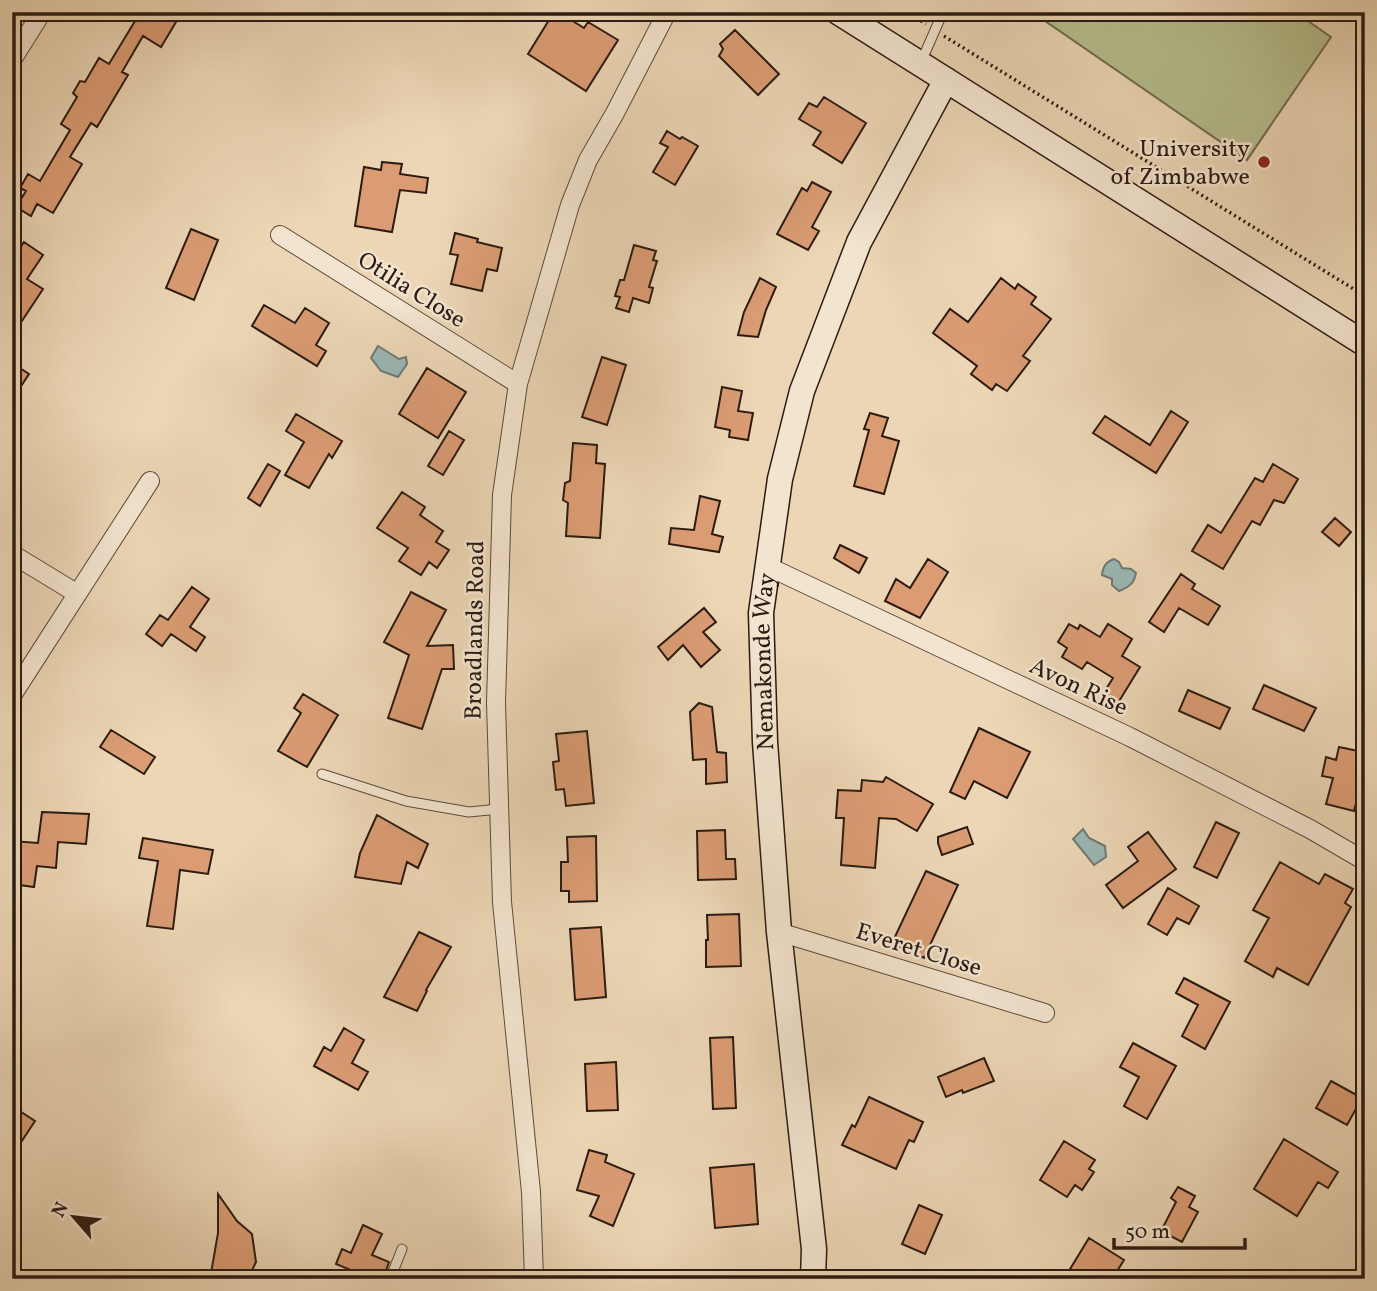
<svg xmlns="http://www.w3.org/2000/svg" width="1377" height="1291" font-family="Vollkorn,serif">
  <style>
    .green { fill: #b6be8e; stroke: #706c50; stroke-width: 2 }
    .water { fill: #9ab7b4; stroke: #6e7974; stroke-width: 2 }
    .building { fill: #db9c74; stroke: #2b1b13; stroke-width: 2 }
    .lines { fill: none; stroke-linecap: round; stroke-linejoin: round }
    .lane-casing { stroke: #5b4a3c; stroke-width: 11 }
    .street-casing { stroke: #5b4a3c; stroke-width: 20 }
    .secondary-casing { stroke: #2b1b13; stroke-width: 27 }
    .path { stroke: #2b1b13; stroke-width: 3.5; stroke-dasharray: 2 3.5; stroke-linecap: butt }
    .lane { stroke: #f3e4cf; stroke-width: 9 }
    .street { stroke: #f3e4cf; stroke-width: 18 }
    .secondary { stroke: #f3e4cf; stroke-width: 24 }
    .poi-dot { fill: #8f2418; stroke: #f3e4cf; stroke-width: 2.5 }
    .labels { text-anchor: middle; stroke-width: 5; stroke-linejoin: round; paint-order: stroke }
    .poi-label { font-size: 24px; fill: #2b1b13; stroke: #f3e4cf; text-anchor: end }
    .street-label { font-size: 24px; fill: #2b1b13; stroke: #f3e4cf }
  </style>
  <rect width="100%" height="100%" fill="#ecd6b5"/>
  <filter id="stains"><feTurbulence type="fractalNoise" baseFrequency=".00286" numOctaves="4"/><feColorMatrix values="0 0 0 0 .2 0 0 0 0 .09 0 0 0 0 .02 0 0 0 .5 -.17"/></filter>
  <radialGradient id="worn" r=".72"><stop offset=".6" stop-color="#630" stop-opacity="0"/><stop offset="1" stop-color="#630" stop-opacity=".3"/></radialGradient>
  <path class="green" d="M 1032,12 L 1295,12 L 1331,37 L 1247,160 Z"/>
  <path class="water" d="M 378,346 L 399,359 L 406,357 L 407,364 L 398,377 L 381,371 L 371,358 Z
    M 1114,559 L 1119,562 L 1122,568 L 1131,569 L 1136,573 C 1134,584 1129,587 1119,591 L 1112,585 L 1112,579 L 1102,575 C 1103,566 1106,562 1114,559 Z
    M 1083,829 L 1089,838 L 1105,846 L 1106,857 L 1094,865 L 1073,839 Z"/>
  <path class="building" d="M 121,12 L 182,12 L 161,47 L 143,36 L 122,72 L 128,75 L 97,127 L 91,123 L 70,157 L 82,164 L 53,213 L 37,204 L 31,216 L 16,207 L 26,191 L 20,188 L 28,174 L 40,181 L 70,130 L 61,124 L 77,97 L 73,93 L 80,81 L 85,82 L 99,58 L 109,64 L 135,21 Z
    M 554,12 L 558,12 L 584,28 L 588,22 L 618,40 L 586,91 L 528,54 Z
    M 735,30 L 779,74 L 758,95 L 719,56 L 723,49 L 720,44 Z
    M 824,97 L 866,123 L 842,163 L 813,145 L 821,132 L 799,119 L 809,103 L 817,107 Z
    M 667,131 L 680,139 L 682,137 L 698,146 L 675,185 L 653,172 L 668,147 L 660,143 Z
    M 382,162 L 402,164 L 400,174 L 428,178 L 426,193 L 400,190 L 392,232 L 355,226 L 364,167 L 381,170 Z
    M 812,182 L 831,192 L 812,227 L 819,231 L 808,250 L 777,234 L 802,188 L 807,191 Z
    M 191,229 L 218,240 L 194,300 L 166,288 Z
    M 455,233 L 478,239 L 477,242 L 502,248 L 497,271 L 487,269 L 482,291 L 451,284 L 458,255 L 450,254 Z
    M 24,242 L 43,255 L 27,279 L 43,289 L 12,336 L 12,260 Z
    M 634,245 L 656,251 L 653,260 L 657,261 L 649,287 L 653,288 L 649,303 L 633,298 L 629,312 L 616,308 L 620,297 L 615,296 L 620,280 L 624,280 Z
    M 760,278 L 776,287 L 766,310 L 758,337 L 738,335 L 744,312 Z
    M 1001,278 L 1015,289 L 1018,284 L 1036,297 L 1031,304 L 1051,319 L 1023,356 L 1030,361 L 1007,391 L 996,384 L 992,390 L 971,374 L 977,366 L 933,333 L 950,309 L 968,322 Z
    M 264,305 L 295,323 L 305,308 L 329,323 L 316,345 L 326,351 L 317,366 L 252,326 Z
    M 602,357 L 626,365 L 607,425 L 582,417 Z
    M 12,363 L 29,374 L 12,400 Z
    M 427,368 L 466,392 L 438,438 L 399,414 Z
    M 722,387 L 742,391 L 738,411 L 753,413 L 748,440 L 729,437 L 730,430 L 715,427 Z
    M 1171,411 L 1188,422 L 1156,473 L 1093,433 L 1105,416 L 1150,445 Z
    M 870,413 L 888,418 L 882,436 L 899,441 L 884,494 L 854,486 L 869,430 L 864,429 Z
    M 296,414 L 342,441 L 332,458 L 329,454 L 309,488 L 285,475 L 304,442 L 286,431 Z
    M 449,431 L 464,440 L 443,475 L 428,466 Z
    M 573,443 L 597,445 L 596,463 L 605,464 L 600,538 L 566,536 L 568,503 L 563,500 L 565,483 L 570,481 Z
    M 268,464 L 280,471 L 260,506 L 248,498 Z
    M 1273,464 L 1298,479 L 1284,503 L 1274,500 L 1260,525 L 1252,521 L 1223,569 L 1192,551 L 1208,525 L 1221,533 L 1255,478 L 1263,482 Z
    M 402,492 L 425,507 L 420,515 L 443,531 L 436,542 L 449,550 L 437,568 L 429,562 L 421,575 L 399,561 L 408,548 L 377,528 Z
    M 700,496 L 720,501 L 712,534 L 723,537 L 719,552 L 669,544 L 671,528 L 694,530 Z
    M 1335,518 L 1351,532 L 1339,546 L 1322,532 Z
    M 840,545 L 867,558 L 859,573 L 834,558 Z
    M 928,559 L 948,572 L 920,618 L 885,601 L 896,579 L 910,588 Z
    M 1181,574 L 1195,584 L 1192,589 L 1220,606 L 1208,625 L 1179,608 L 1164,632 L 1149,622 Z
    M 192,587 L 209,599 L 190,627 L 205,637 L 196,651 L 171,634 L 162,646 L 146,634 L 160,615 L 168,620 Z
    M 411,592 L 446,610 L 427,646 L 453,645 L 454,669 L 442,669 L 422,729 L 388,718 L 409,655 L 384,642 Z
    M 704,608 L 716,622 L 703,632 L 720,650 L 701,667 L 683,645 L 668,660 L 658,647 Z
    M 1069,624 L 1078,629 L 1080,625 L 1100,637 L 1108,624 L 1132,639 L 1122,656 L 1140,667 L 1118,703 L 1103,694 L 1113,678 L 1087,662 L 1082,669 L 1062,657 L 1067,648 L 1058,642 Z
    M 1264,685 L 1316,708 L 1304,731 L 1253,709 Z
    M 1188,690 L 1230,708 L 1220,729 L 1179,711 Z
    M 303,694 L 338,715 L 307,767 L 278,751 L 301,713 L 294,708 Z
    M 699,703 L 712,707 L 717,752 L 726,753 L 727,782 L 706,784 L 706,759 L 693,760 L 690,712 Z
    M 979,728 L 1030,752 L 1007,798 L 974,781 L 965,799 L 950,792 Z
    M 111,730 L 155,757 L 144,774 L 100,747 Z
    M 587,731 L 594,803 L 566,806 L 564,789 L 556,790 L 553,762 L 559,761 L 556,734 Z
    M 1339,747 L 1363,752 L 1357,775 L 1363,776 L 1354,811 L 1326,804 L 1333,778 L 1322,776 L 1326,757 L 1336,760 Z
    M 886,777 L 933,804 L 917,831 L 896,819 L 879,818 L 875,868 L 841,865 L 844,818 L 836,818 L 838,790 L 861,791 L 862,780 L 883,782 Z
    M 42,812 L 89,814 L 86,844 L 58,842 L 56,868 L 37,866 L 34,887 L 12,884 L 12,841 L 38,843 Z
    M 377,815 L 428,844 L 418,868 L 407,862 L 401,884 L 355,877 L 360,853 Z
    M 1216,822 L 1239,833 L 1217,878 L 1194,867 Z
    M 967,827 L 973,844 L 942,855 L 938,843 L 938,837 Z
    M 725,830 L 726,859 L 735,859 L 736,879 L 698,880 L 697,831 Z
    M 1148,832 L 1176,869 L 1123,908 L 1106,885 L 1138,861 L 1128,847 Z
    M 596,836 L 597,901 L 569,902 L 569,891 L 561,891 L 561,862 L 568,862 L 567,837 Z
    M 143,838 L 213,850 L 208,874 L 180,870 L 173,929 L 147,926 L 158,861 L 139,858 Z
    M 1280,862 L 1319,884 L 1325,874 L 1353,889 L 1345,903 L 1351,907 L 1308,985 L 1277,968 L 1273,977 L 1245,961 L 1269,918 L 1253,910 Z
    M 926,871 L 958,885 L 924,958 L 892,943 Z
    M 1168,888 L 1199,906 L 1189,924 L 1177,918 L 1167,935 L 1148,924 Z
    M 739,914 L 741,966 L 706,967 L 706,940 L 708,940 L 707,915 Z
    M 601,927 L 606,997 L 575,1000 L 570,929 Z
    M 419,932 L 451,947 L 426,990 L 427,991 L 417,1011 L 384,997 Z
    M 1184,978 L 1230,1002 L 1205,1049 L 1182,1036 L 1198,1005 L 1176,993 Z
    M 344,1028 L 364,1040 L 352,1063 L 368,1072 L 358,1090 L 314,1066 L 324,1047 L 331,1051 Z
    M 733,1037 L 736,1108 L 713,1109 L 710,1038 Z
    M 1133,1043 L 1176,1066 L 1147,1119 L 1124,1106 L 1139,1077 L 1120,1067 Z
    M 984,1058 L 994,1081 L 963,1093 L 962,1090 L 946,1097 L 938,1077 Z
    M 616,1062 L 618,1110 L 587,1111 L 585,1064 Z
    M 1331,1081 L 1362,1098 L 1347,1125 L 1316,1108 Z
    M 869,1097 L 923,1122 L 914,1142 L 909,1140 L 896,1169 L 842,1145 L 852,1125 L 855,1127 Z
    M 12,1106 L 35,1121 L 12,1156 Z
    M 1284,1139 L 1338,1172 L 1328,1188 L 1318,1182 L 1297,1216 L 1254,1189 Z
    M 1064,1141 L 1095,1160 L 1089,1169 L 1094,1172 L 1082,1190 L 1075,1185 L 1067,1197 L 1040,1180 Z
    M 589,1150 L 607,1155 L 605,1162 L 634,1174 L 613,1226 L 590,1216 L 599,1196 L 577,1190 Z
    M 754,1164 L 758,1224 L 715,1228 L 710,1168 Z
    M 1178,1187 L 1195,1196 L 1189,1207 L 1198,1212 L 1182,1242 L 1161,1231 L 1176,1202 L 1171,1198 Z
    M 218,1194 L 237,1221 L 252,1234 L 256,1262 L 248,1279 L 210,1279 L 218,1233 Z
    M 919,1205 L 942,1215 L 925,1254 L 902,1244 Z
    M 363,1225 L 382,1234 L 372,1255 L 389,1262 L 383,1279 L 356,1279 L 358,1273 L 336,1264 L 342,1249 L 351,1253 Z
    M 1089,1238 L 1124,1260 L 1112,1279 L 1064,1279 Z"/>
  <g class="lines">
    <defs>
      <path id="lane" d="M 921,62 L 943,12
        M 322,774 L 406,801 L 469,812 L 499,809
        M 390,1279 L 402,1249"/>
      <path id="street" d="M 12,60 L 42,12
        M 280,235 L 518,384
        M 12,554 L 76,593
        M 767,566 L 1130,737 L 1310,829 L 1365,861
        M 13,694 L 150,481
        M 779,932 L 1045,1013
        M 534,1279 L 531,1192 L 502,902 L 496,703 L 502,495 L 518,384 L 570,205 L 588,160 L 615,113 L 667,12"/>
      <g id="secondary">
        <path d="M 838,12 L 1365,344"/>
        <path id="s1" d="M 813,1279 L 814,1249 L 779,932 L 765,742 L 761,613 L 780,479 L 802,391 L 859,242 L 946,80"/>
      </g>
    </defs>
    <use href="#lane" class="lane-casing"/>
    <use href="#street" class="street-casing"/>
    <use href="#secondary" class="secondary-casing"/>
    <path class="path" d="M 907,12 L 926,24
      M 944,36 L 1365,296"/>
    <use href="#lane" class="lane"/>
    <use href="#street" class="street"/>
    <use href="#secondary" class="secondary"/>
  </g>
  <circle class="poi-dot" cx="1264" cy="162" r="7"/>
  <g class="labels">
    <g class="poi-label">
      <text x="1250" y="156">University<tspan x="1250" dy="28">of Zimbabwe</tspan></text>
    </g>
    <g class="street-label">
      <text transform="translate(412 289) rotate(32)" y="8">Otilia Close</text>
      <text transform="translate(474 630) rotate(-89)" y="8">Broadlands Road</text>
      <text dy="8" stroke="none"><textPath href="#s1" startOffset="620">Nemakonde Way</textPath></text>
      <text transform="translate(1079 686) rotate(25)" y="8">Avon Rise</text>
      <text transform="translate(919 949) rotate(17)" y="8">Everet Close</text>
    </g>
  </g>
  <rect width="1377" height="1291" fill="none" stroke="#ecd6b5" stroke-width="42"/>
  <rect x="14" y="14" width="1349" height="1263" fill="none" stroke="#2b1b13" stroke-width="3.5"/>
  <rect x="21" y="21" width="1335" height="1249" fill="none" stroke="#2b1b13" stroke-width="2"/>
  <g transform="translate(74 1217) rotate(298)" stroke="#f3e4cf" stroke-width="5" paint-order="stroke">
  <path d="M0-5L12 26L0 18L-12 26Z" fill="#2b1b13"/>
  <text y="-10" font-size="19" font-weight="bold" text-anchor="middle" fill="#2b1b13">N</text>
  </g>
  <path d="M1114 1238v10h131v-10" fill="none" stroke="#2b1b13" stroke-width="3.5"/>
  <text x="1125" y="1238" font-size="21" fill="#2b1b13" stroke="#f3e4cf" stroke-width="5" paint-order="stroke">50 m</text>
  <rect width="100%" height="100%" filter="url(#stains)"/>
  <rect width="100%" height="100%" fill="url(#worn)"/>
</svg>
